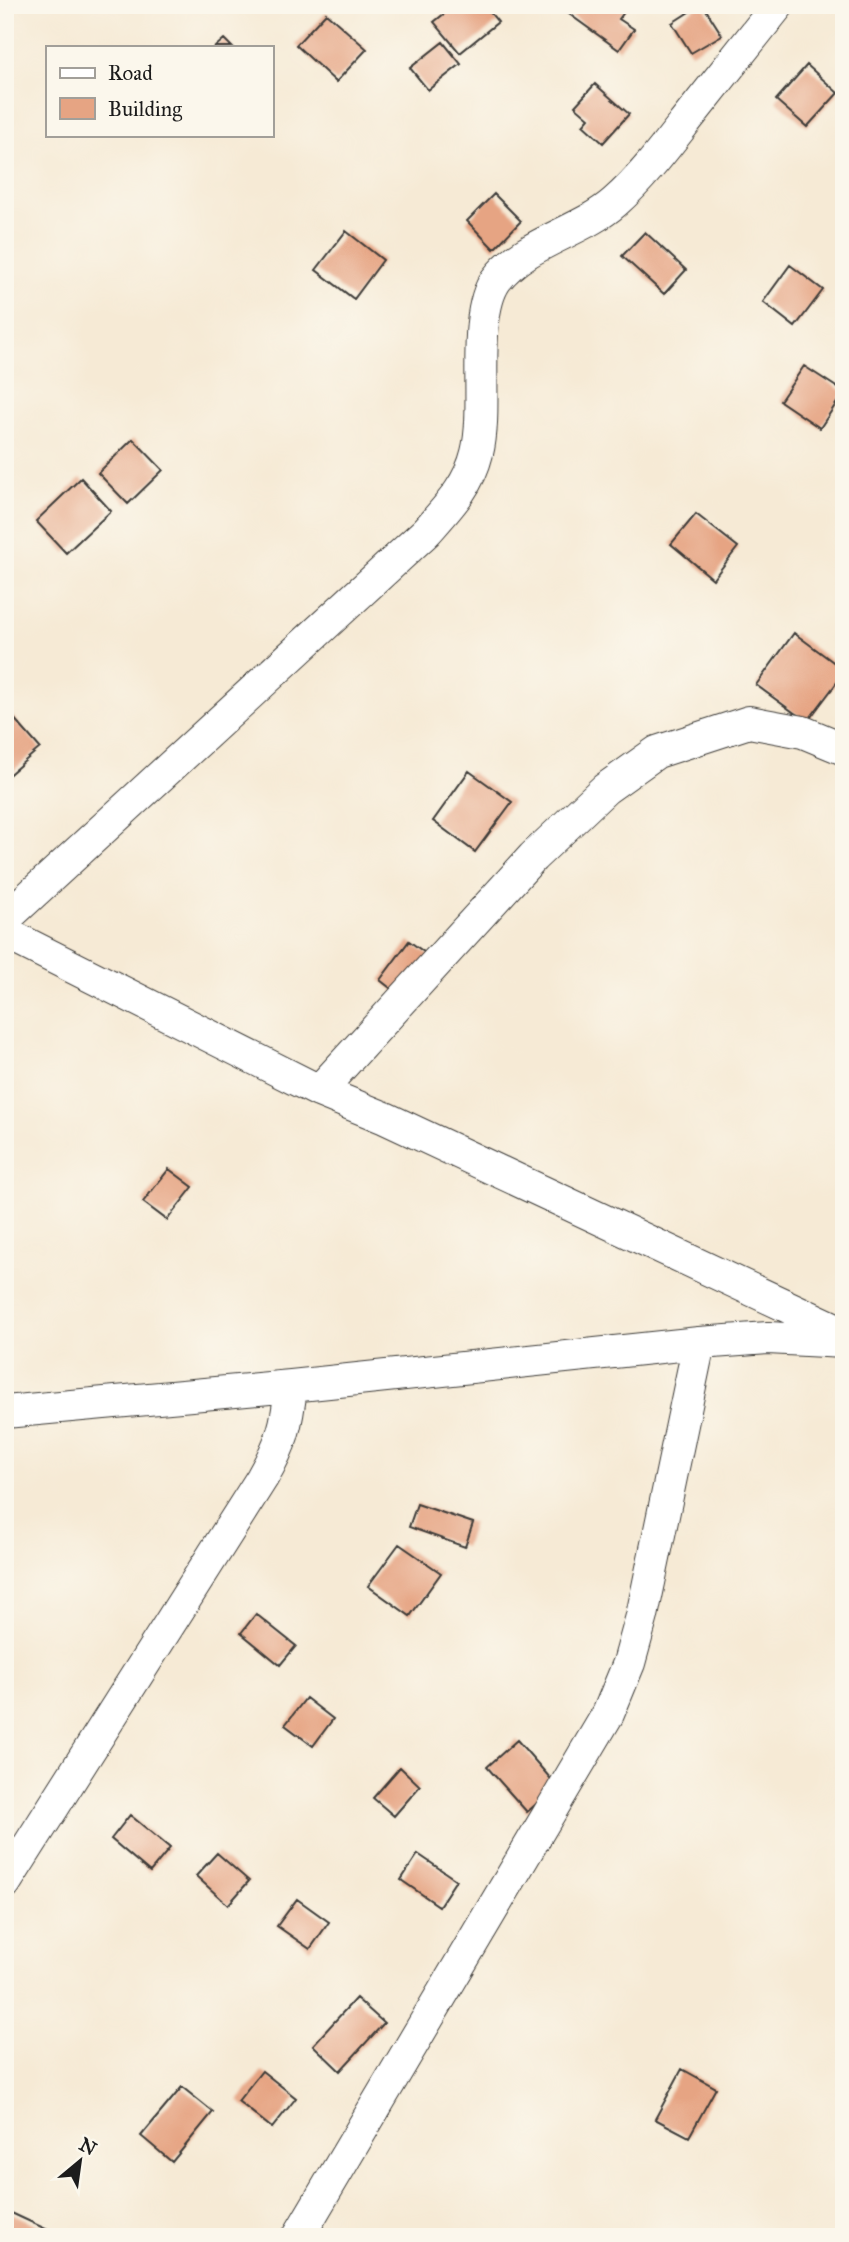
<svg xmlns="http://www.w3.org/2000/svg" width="849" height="2242" font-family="'IM FELL Great Primer',serif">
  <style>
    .building { fill: #e6a483 }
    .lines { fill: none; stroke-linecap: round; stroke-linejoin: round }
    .street-casing { stroke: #3d3b38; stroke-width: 34 }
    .street { stroke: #fff; stroke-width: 32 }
  </style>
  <rect width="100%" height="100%" fill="#fbf7ec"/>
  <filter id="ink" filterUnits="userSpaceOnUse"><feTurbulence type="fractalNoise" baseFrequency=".0143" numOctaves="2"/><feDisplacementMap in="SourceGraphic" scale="14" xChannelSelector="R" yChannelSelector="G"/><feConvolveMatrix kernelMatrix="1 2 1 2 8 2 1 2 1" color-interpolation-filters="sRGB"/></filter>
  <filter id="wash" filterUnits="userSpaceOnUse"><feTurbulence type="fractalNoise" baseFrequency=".00686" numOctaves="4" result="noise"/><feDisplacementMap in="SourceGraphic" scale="28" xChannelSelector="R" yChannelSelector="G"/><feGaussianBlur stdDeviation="1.57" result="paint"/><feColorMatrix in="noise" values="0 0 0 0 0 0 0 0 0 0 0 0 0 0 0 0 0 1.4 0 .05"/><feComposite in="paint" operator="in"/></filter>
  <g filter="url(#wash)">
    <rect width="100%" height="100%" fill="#f6ead5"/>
    <g id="blocks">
      <path class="building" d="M 455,5 L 484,5 L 498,22 L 460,53 L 434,22 Z
        M 575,5 L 625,5 L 628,7 L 619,19 L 634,29 L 619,50 L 569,14 Z
        M 700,5 L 703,5 L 722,35 L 691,53 L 672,23 Z
        M 326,13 L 367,49 L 336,82 L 296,45 Z
        M 224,39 L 232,47 L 215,47 Z
        M 443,42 L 461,64 L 428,90 L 410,68 Z
        M 807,65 L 838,93 L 807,127 L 776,100 Z
        M 595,84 L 629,114 L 603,143 L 583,125 L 589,118 L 575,106 Z
        M 494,194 L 521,221 L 494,249 L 467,221 Z
        M 346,231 L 383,260 L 354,299 L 316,270 Z
        M 645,232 L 686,270 L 664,294 L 622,256 Z
        M 790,265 L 823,290 L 795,327 L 763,302 Z
        M 804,366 L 844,392 L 820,428 L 780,401 Z
        M 133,439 L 163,470 L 128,504 L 98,473 Z
        M 81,478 L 111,511 L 66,553 L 36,521 Z
        M 696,514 L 738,547 L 713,579 L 671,544 Z
        M 794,633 L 844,670 L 844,673 L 807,722 L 756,685 Z
        M 5,708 L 40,748 L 5,778 Z
        M 469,771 L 512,802 L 475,852 L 433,821 Z
        M 409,941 L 432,958 L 403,998 L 380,980 Z
        M 169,1169 L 193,1187 L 167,1220 L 143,1202 Z
        M 417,1504 L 473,1523 L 465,1547 L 409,1527 Z
        M 399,1544 L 441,1573 L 410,1616 L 368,1586 Z
        M 256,1614 L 296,1646 L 280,1665 L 241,1633 Z
        M 306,1698 L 333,1719 L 313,1746 L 285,1725 Z
        M 517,1740 L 557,1786 L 527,1812 L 487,1767 Z
        M 400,1767 L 420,1786 L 394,1816 L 373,1798 Z
        M 130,1815 L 170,1848 L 150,1872 L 111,1839 Z
        M 217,1853 L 249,1881 L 228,1905 L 196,1876 Z
        M 418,1854 L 456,1880 L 439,1906 L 401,1880 Z
        M 297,1899 L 329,1922 L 310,1949 L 277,1926 Z
        M 356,1998 L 384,2023 L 340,2071 L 313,2045 Z
        M 682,2069 L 716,2088 L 689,2137 L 655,2119 Z
        M 262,2071 L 296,2098 L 272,2128 L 238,2101 Z
        M 182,2087 L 213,2112 L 172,2162 L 141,2136 Z
        M 5,2210 L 48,2230 L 45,2237 L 5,2237 Z"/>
    </g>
  </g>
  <g filter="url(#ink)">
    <use href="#blocks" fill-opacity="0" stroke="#3d3b38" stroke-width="2"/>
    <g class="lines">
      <defs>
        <path id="street" d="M 5,919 L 426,532 C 448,507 469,486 477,453 C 489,407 470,317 496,280 C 526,241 580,233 615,202 C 641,179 664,149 685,122 C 716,83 747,44 778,5
          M 5,933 L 319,1091 L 385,1118 L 844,1333
          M 319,1091 L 533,857 L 605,789 L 657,752 L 749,722 L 803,732 L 844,749
          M 5,1412 L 291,1386 L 699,1343 L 768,1338 L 844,1342
          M 5,1883 L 262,1478 C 282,1443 287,1426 291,1386
          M 298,2237 L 608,1714 L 629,1663 L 642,1616 L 699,1343"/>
      </defs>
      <use href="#street" class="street-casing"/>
      <use href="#street" class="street"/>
    </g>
  </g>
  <rect width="849" height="2242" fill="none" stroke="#fbf7ec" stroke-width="28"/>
  <rect x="46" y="46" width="228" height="91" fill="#fbf7ec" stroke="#a29f99" stroke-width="2"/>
  <rect x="60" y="68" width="35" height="10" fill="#ffffff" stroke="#a29f99" stroke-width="2"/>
  <text x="108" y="80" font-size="21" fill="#1c1c1c">Road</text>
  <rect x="60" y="98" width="35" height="21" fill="#e6a483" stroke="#a29f99" stroke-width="2"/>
  <text x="108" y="116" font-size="21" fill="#1c1c1c">Building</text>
  <g transform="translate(80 2161) rotate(29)" stroke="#fbf7ec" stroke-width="5" paint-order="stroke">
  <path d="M0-5L12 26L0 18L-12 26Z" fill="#1c1c1c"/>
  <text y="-10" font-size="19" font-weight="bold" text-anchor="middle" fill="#1c1c1c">N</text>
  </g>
</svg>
